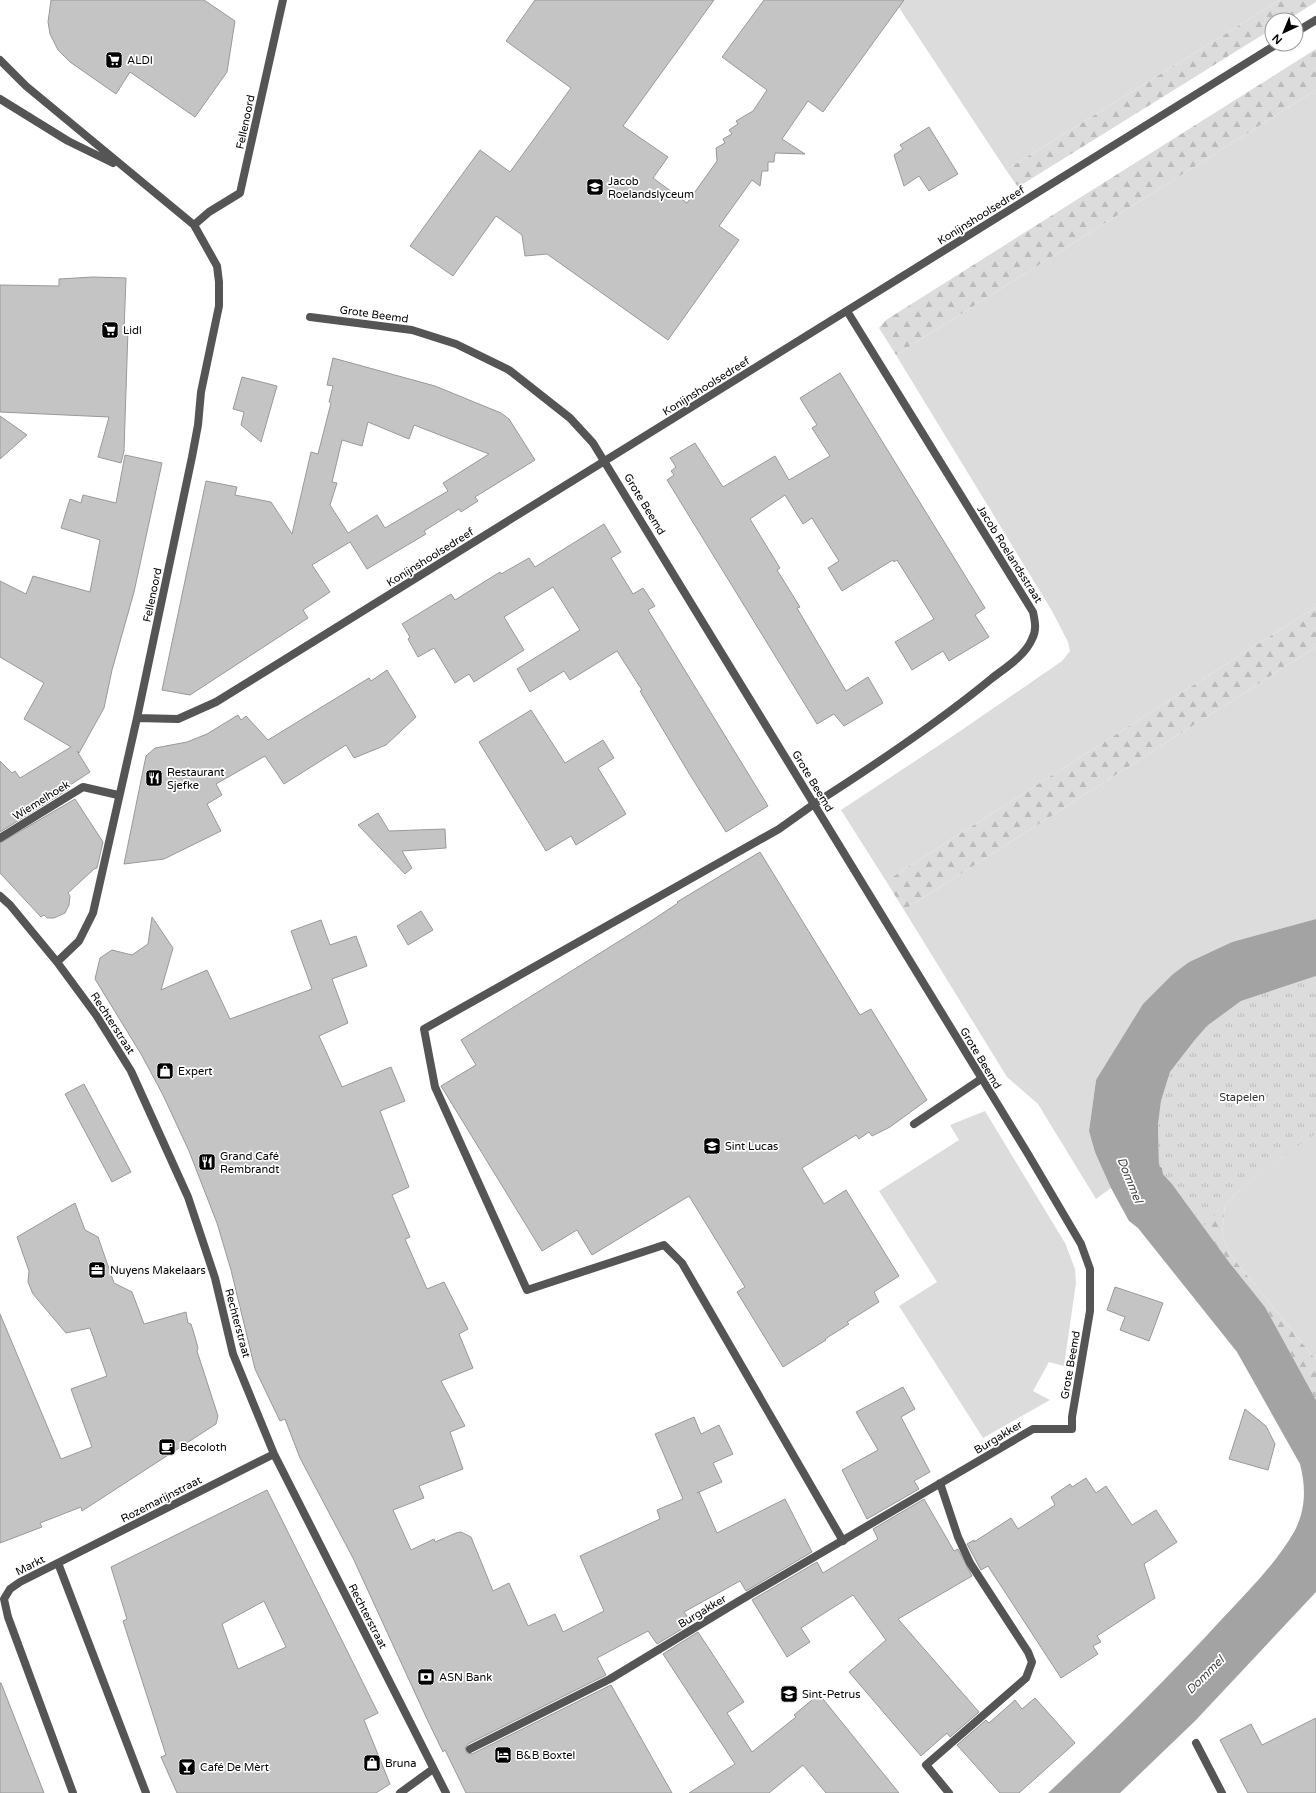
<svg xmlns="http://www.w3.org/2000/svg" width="1316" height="1793" font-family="'Varela Round',sans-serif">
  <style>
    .green { fill: #dcdcdc }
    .forest { fill: url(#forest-firs) }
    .park { fill: url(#park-tufts) }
    .water { fill: #a3a3a3 }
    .building { fill: #c4c4c4; stroke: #999; fill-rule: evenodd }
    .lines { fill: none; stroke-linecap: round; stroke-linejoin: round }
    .lane { stroke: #555; stroke-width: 8 }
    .street { stroke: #555; stroke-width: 8 }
    .labels { text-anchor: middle; stroke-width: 3.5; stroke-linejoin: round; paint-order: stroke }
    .poi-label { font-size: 11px; fill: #000; stroke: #fff; text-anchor: start }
    .street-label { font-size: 11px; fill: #000; stroke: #fff }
    .park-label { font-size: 11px; fill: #333; stroke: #fff }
    .water-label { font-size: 12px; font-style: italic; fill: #444; stroke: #fff }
  </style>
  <defs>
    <pattern id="forest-firs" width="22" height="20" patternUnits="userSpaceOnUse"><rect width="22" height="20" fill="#dcdcdc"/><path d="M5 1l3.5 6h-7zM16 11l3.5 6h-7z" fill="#bbb"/></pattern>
    <pattern id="park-tufts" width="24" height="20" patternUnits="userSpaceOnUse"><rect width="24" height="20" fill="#dcdcdc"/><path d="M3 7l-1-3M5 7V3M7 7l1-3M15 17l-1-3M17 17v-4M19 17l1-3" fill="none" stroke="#bbb"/></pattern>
  </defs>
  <rect width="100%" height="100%" fill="#fff"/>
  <path class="green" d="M 894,0 L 1280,0 L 1006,170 Z
    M 1316,90 L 1316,607 L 886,881 L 841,810 L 950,738 L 1062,661 L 1070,651 L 1068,642 L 1052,611 L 896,355 Z
    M 1316,647 L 1316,919 L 1232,942 L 1189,962 L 1173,974 L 1096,1080 L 1089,1131 L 1111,1188 L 1096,1199 L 1038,1104 L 1007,1077 L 904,910 Z
    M 985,1111 L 1065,1243 L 1075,1269 L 1076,1283 L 1064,1366 L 1049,1362 L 1033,1391 L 1050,1400 L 983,1438 L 899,1306 L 937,1282 L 879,1191 L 959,1140 L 950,1125 Z
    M 1316,1133 L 1316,1360 L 1232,1257 L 1222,1235 L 1225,1206 L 1243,1186 Z"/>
  <path class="forest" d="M 1280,0 L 1316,0 L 1316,2 L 1287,20 L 1272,20 L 1272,29 L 1018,187 L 1006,170 Z
    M 1316,49 L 1316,90 L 896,355 L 879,328 L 886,320 Z
    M 1316,607 L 1316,647 L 904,910 L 886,881 Z
    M 1316,1133 L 1243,1186 L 1225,1206 L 1222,1235 L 1232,1257 L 1316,1360 L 1316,1400 L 1265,1307 L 1229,1262 L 1172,1184 Z"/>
  <path class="park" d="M 1316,976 L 1316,1133 L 1243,1186 L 1204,1226 L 1172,1184 L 1163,1174 L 1162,1168 L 1159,1166 L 1158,1125 L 1161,1101 L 1170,1072 L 1194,1041 L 1207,1026 L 1241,1001 Z"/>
  <path class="water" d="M 1316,919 L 1316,976 L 1241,1001 L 1207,1026 L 1194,1041 L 1170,1072 L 1161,1101 L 1158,1125 L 1159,1166 L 1162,1168 L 1163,1174 L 1172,1184 L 1229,1262 L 1265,1307 L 1316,1400 L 1316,1592 L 1195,1721 L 1120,1793 L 1048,1793 C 1108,1737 1166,1680 1221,1620 C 1247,1592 1275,1565 1294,1532 C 1306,1510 1306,1487 1300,1464 L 1237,1352 L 1138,1228 L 1129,1221 L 1111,1188 L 1095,1152 L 1089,1131 L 1096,1080 L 1143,1004 L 1173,974 L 1189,962 L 1232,942 Z"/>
  <path class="building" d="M 51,0 L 204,0 L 235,21 L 227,72 L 195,117 L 130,72 L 116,94 L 70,62 L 58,50 L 50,34 L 48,22 Z
    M 535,0 L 714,0 L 623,126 L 668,157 L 653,178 L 687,203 L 717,161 L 716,148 L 725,143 L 723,139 L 732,134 L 729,130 L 738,124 L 736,121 L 753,111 L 767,90 L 722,57 L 764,0 L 904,0 L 823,112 L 808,101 L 782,139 L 805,154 L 775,153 L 774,162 L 768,162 L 768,171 L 762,171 L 760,186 L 752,180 L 719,226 L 739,240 L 668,340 L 547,254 L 525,256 L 522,235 L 496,216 L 453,276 L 410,246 L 480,150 L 510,172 L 571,88 L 506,41 Z
    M 929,127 L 958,174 L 929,191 L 919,176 L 904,186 L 894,155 L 903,149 L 900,145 Z
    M 93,277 L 126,278 L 124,330 L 128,330 L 124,451 L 121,463 L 98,457 L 109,417 L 0,412 L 0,285 L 59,286 L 59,279 Z
    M 333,358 L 435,386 L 501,413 L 509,419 L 535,460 L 475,497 L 478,501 L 461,512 L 459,509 L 424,531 L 426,534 L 367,569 L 350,542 L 312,565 L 330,592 L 303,610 L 308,618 L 190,695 L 162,690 L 206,481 L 237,487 L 235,495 L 271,502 L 292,534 L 311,452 L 318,454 L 331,403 L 329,402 L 333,386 L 327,385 ZM 368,422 L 409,439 L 414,425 L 489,454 L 443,483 L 448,491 L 385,528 L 377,515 L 348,533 L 330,505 L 337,483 L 332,482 L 342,440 L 362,446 Z
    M 840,373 L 985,608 L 975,615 L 989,637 L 949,661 L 943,651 L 912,670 L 895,642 L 934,619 L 897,560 L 894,562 L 893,560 L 842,591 L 828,568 L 839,561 L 812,518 L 803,524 L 785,495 L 750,519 L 780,568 L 777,570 L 800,607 L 797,608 L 846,691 L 868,677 L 883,703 L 844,726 L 834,714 L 817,724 L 667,480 L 674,475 L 671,471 L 676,467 L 670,458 L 695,443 L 723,487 L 775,456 L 789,480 L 830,456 L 812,428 L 817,425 L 800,398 Z
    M 242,377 L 277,386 L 261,442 L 241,425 L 244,412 L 233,409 Z
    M 0,416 L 27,435 L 0,459 Z
    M 125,455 L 162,463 L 134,592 L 112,670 L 104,708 L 79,753 L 77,751 L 90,772 L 67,787 L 69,789 L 0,832 L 0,761 L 12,773 L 15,771 L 20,778 L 71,747 L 24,719 L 44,683 L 0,657 L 0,581 L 26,594 L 33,576 L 90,592 L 100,540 L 61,528 L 70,499 L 81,503 L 83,495 L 116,503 Z
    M 604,524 L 621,552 L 611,558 L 633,594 L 643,588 L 655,606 L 648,610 L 768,806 L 726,832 L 690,775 L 640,691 L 642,690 L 617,651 L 570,680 L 564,671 L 530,692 L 517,669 L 580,630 L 553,587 L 504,617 L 524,650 L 474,682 L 469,674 L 455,683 L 434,648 L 418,657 L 408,639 L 410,637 L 402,624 L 451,594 L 455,600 L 500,572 L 501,574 L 529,558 L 535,567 Z
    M 387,670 L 416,717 L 386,745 L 354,758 L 346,745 L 284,784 L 265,756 L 216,784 L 222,795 L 207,804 L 221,831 L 164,859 L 124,864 L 146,756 L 155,748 L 187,742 L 207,734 L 238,715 L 241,720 L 246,716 L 268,740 L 369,678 L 371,681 Z
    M 531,710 L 565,763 L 603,740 L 614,758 L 598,768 L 626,814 L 576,845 L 571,836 L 546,851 L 479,742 Z
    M 75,799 L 103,842 L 97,868 L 94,869 L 68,893 L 70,896 L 69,905 L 65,913 L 54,918 L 47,918 L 44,915 L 41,917 L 0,873 L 0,843 Z
    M 378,813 L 389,831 L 445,829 L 446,848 L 402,851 L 412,868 L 405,874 L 358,825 Z
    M 760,852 L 860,1015 L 871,1009 L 927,1100 L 890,1127 L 872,1136 L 869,1132 L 859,1139 L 856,1135 L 802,1168 L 824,1204 L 846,1190 L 899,1276 L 874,1292 L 879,1302 L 847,1322 L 849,1324 L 825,1339 L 826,1340 L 783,1367 L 737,1292 L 745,1287 L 689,1196 L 592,1255 L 577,1230 L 542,1251 L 441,1086 L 476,1065 L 461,1040 L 645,925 L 678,903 L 677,902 Z
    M 421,911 L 433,930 L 408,945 L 397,926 Z
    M 152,917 L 173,948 L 161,990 L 207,970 L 230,1019 L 312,989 L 291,931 L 321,920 L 330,945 L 356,936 L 367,966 L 332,979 L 348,1023 L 319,1036 L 342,1087 L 391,1067 L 405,1101 L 380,1111 L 409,1187 L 392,1195 L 410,1237 L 405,1239 L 427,1289 L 444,1282 L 468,1329 L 459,1334 L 473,1368 L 441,1381 L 465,1426 L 450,1432 L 463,1469 L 419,1486 L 424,1498 L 393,1510 L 411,1550 L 434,1539 L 435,1542 L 456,1533 L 461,1532 L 471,1537 L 493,1591 L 509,1583 L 528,1626 L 555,1614 L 563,1632 L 604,1611 L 580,1556 L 660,1519 L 657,1510 L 683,1499 L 655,1434 L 694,1417 L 701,1434 L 719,1425 L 733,1454 L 713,1463 L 722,1482 L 697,1493 L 699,1492 L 717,1533 L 785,1499 L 812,1552 L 746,1591 L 740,1581 L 684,1612 L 692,1623 L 657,1644 L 648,1631 L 597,1658 L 606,1675 L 468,1744 L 465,1748 L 467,1753 L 472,1754 L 611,1685 L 672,1793 L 466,1793 L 445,1750 L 443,1752 L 427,1719 L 353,1558 L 300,1458 L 285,1419 L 280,1421 L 255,1369 L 231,1270 L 217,1223 L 189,1151 L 163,1095 L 141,1054 L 95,979 L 100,958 L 112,950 L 132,955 L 148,944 Z
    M 84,1084 L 131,1172 L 112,1182 L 65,1094 Z
    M 75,1203 L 85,1230 L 98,1237 L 114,1283 L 132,1292 L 144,1324 L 186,1312 L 188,1323 L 191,1324 L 195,1337 L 198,1348 L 197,1351 L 218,1416 L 216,1424 L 82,1511 L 81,1507 L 40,1523 L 42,1527 L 0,1543 L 0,1314 L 61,1459 L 92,1447 L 71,1389 L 107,1376 L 90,1328 L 66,1333 L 33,1294 L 28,1282 L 29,1271 L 17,1237 Z
    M 1115,1287 L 1163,1303 L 1149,1341 L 1120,1330 L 1125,1317 L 1107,1310 Z
    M 903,1387 L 915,1409 L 901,1417 L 930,1472 L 914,1481 L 919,1489 L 867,1519 L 842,1470 L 878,1450 L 856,1412 Z
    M 1245,1409 L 1266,1426 L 1275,1444 L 1268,1470 L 1229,1459 Z
    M 1086,1478 L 1096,1493 L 1106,1486 L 1132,1525 L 1156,1510 L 1177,1542 L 1144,1564 L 1155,1598 L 1097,1636 L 1101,1642 L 1093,1646 L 1098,1654 L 1061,1678 L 988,1566 L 981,1570 L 967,1544 L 974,1540 L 974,1542 L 1011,1518 L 1018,1529 L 1055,1505 L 1051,1497 L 1070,1484 L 1072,1487 Z
    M 267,1490 L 378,1713 L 364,1720 L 390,1784 L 376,1793 L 177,1793 L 161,1757 L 166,1755 L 123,1621 L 127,1619 L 111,1567 ZM 264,1601 L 286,1647 L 238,1669 L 222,1624 Z
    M 924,1499 L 954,1551 L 958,1549 L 972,1576 L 898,1619 L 979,1712 L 950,1737 L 947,1733 L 921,1756 L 849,1672 L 886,1640 L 853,1595 L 801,1628 L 810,1642 L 787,1657 L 752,1600 L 817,1562 L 823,1573 L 878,1539 L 873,1529 Z
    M 698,1632 L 744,1702 L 727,1713 L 752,1752 L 796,1717 L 794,1715 L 819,1694 L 899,1793 L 826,1793 L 803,1765 L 769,1793 L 689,1793 L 735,1764 L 663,1654 Z
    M 0,1683 L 1,1683 L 44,1793 L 0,1793 Z
    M 1035,1698 L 1075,1743 L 1019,1793 L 1000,1793 L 957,1745 L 986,1720 L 989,1723 L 1015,1700 L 1022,1709 Z
    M 1316,1718 L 1316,1793 L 1248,1793 L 1220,1740 L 1251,1724 L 1262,1745 Z"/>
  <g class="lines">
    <path class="lane" d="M 814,804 L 779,829 L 424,1029 L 435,1087 L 527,1290 L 664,1245 L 682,1263 L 843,1541
      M 914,1124 L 981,1079"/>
    <path class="street" d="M 1296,32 L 1316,20
      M 0,60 L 26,86 L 194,225 L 217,266 L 219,282 L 219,306 L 201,392 L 198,425 L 192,457 L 137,718 L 93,913 L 79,941 L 57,962
      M 0,99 L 68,141 L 113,163
      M 194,225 L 209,212 L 240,193 L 283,0
      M 310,317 L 412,330 L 456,344 L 509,370 L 570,418 L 593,443 L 1028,1154 L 1081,1244 L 1090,1269 L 1090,1311 L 1072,1417 L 1072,1429 L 1033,1429 L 739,1601 L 610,1679 L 470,1749
      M 137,718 L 178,719 L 216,702 L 1277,44
      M 814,804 C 875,765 935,725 991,679 C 1005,668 1025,656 1032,639 C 1037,630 1035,622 1033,612 L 847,311
      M 0,838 L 83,787 L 118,795
      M 0,896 L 10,905 L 57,962 L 96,1015 L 131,1071 L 188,1197 L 215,1278 L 233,1354 L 274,1454 L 446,1793
      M 940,1483 L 958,1537 L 970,1563 L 1028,1652 L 1032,1662 L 1026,1678 L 926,1765 L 949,1793
      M 58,1563 L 146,1793
      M 1196,1743 L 1222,1793
      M 73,1793 L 8,1617 L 4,1599 L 10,1589 L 20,1582 L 274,1454
      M 400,1793 L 433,1769"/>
  </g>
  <defs>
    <symbol id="supermarket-square" viewBox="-11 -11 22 22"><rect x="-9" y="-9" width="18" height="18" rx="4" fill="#000" stroke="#fff"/><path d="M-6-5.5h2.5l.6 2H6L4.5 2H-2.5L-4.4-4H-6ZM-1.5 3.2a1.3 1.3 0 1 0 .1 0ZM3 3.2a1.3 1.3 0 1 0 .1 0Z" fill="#fff"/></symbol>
    <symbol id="school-square" viewBox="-11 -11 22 22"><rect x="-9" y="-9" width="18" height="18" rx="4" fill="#000" stroke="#fff"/><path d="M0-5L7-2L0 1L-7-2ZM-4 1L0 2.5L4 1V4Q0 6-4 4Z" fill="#fff"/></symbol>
    <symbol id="restaurant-square" viewBox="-11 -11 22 22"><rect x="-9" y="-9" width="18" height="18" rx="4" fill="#000" stroke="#fff"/><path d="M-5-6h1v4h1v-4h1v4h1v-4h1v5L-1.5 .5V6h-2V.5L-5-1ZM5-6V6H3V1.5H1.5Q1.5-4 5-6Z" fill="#fff"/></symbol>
    <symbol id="shop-square" viewBox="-11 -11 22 22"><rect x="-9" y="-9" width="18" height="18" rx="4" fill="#000" stroke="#fff"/><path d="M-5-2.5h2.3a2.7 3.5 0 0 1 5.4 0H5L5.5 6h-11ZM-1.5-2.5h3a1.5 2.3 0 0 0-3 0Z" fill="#fff"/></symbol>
    <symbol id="university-square" viewBox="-11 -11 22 22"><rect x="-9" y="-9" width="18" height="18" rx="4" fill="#000" stroke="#fff"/><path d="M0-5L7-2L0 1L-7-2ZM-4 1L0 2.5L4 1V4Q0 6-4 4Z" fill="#fff"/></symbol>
    <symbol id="office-square" viewBox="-11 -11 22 22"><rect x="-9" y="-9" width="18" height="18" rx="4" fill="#000" stroke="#fff"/><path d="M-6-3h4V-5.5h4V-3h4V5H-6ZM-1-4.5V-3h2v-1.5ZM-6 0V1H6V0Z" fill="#fff"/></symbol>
    <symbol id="cafe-square" viewBox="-11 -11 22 22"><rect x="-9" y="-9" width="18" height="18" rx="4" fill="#000" stroke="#fff"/><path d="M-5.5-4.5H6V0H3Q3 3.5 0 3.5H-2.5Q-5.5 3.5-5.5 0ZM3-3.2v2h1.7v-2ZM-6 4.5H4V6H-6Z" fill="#fff"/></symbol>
    <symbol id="bank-square" viewBox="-11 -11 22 22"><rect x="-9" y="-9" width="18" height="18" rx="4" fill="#000" stroke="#fff"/><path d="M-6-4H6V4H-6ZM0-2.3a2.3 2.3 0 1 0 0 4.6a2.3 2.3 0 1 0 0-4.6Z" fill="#fff"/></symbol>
    <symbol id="hotel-square" viewBox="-11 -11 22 22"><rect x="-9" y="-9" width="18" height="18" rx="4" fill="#000" stroke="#fff"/><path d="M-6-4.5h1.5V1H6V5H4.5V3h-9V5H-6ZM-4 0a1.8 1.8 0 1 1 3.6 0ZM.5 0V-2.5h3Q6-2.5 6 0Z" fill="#fff"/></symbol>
    <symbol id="bar-square" viewBox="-11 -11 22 22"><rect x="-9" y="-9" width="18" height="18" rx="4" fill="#000" stroke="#fff"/><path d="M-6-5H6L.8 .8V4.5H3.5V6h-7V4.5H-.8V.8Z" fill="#fff"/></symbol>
  </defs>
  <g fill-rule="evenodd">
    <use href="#supermarket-square" x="104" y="50" width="20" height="20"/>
    <use href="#school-square" x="585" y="177" width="20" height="20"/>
    <use href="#supermarket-square" x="100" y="320" width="20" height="20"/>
    <use href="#restaurant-square" x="144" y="768" width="20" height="20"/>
    <use href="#shop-square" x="155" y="1061" width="20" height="20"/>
    <use href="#university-square" x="702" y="1136" width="20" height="20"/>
    <use href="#restaurant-square" x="197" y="1152" width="20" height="20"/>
    <use href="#office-square" x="87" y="1260" width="20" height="20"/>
    <use href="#cafe-square" x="157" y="1437" width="20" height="20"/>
    <use href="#bank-square" x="416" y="1667" width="20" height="20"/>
    <use href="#school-square" x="779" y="1684" width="20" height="20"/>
    <use href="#hotel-square" x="493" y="1745" width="20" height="20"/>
    <use href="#shop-square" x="362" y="1753" width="20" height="20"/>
    <use href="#bar-square" x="177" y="1757" width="20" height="20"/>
  </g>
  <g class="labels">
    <g class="poi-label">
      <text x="127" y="64">ALDI</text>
      <text x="608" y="185">Jacob<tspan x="608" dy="13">Roelandslyceum</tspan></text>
      <text x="123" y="334">Lidl</text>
      <text x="167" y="776">Restaurant<tspan x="167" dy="13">Sjefke</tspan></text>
      <text x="178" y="1075">Expert</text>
      <text x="725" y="1150">Sint Lucas</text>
      <text x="220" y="1160">Grand Café<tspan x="220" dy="13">Rembrandt</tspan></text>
      <text x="110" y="1274">Nuyens Makelaars</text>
      <text x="180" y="1451">Becoloth</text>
      <text x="439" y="1681">ASN Bank</text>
      <text x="802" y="1698">Sint-Petrus</text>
      <text x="516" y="1759">B&amp;B Boxtel</text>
      <text x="385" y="1767">Bruna</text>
      <text x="200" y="1771">Café De Mèrt</text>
    </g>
    <g class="street-label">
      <text transform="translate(245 122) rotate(-78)" y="4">Fellenoord</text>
      <text transform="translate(981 215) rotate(-32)" y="4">Konijnshoolsedreef</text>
      <text transform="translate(374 314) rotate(8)" y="4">Grote Beemd</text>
      <text transform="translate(706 386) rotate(-32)" y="4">Konijnshoolsedreef</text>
      <text transform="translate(645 504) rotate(59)" y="4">Grote Beemd</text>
      <text transform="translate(1010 554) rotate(58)" y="4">Jacob Roelandsstraat</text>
      <text transform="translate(430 557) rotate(-32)" y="4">Konijnshoolsedreef</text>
      <text transform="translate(152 595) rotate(-78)" y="4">Fellenoord</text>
      <text transform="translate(813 781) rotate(59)" y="4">Grote Beemd</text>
      <text transform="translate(41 800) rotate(-32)" y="4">Wiemelhoek</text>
      <text transform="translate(113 1023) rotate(57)" y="4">Rechterstraat</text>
      <text transform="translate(981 1058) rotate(59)" y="4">Grote Beemd</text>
      <text transform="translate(238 1323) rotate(75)" y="4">Rechterstraat</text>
      <text transform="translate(1070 1365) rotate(-80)" y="4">Grote Beemd</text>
      <text transform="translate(998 1437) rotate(-31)" y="4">Burgakker</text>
      <text transform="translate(161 1499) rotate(-27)" y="4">Rozemarijnstraat</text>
      <text transform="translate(30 1565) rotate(-27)" y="4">Markt</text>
      <text transform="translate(702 1611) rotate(-31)" y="4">Burgakker</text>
      <text transform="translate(368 1616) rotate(63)" y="4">Rechterstraat</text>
    </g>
    <g class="park-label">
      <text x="1242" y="1101">Stapelen</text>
    </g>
    <g class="water-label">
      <text transform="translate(1130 1180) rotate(68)" y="4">Dommel</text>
      <text transform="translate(1205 1675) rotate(-45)" y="4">Dommel</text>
    </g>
  </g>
  <g transform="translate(1284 32) rotate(224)"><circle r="19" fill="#ffffff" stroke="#999999"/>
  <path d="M0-3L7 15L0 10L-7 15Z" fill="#000000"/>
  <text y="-6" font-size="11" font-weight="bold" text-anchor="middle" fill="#000000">N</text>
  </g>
</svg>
